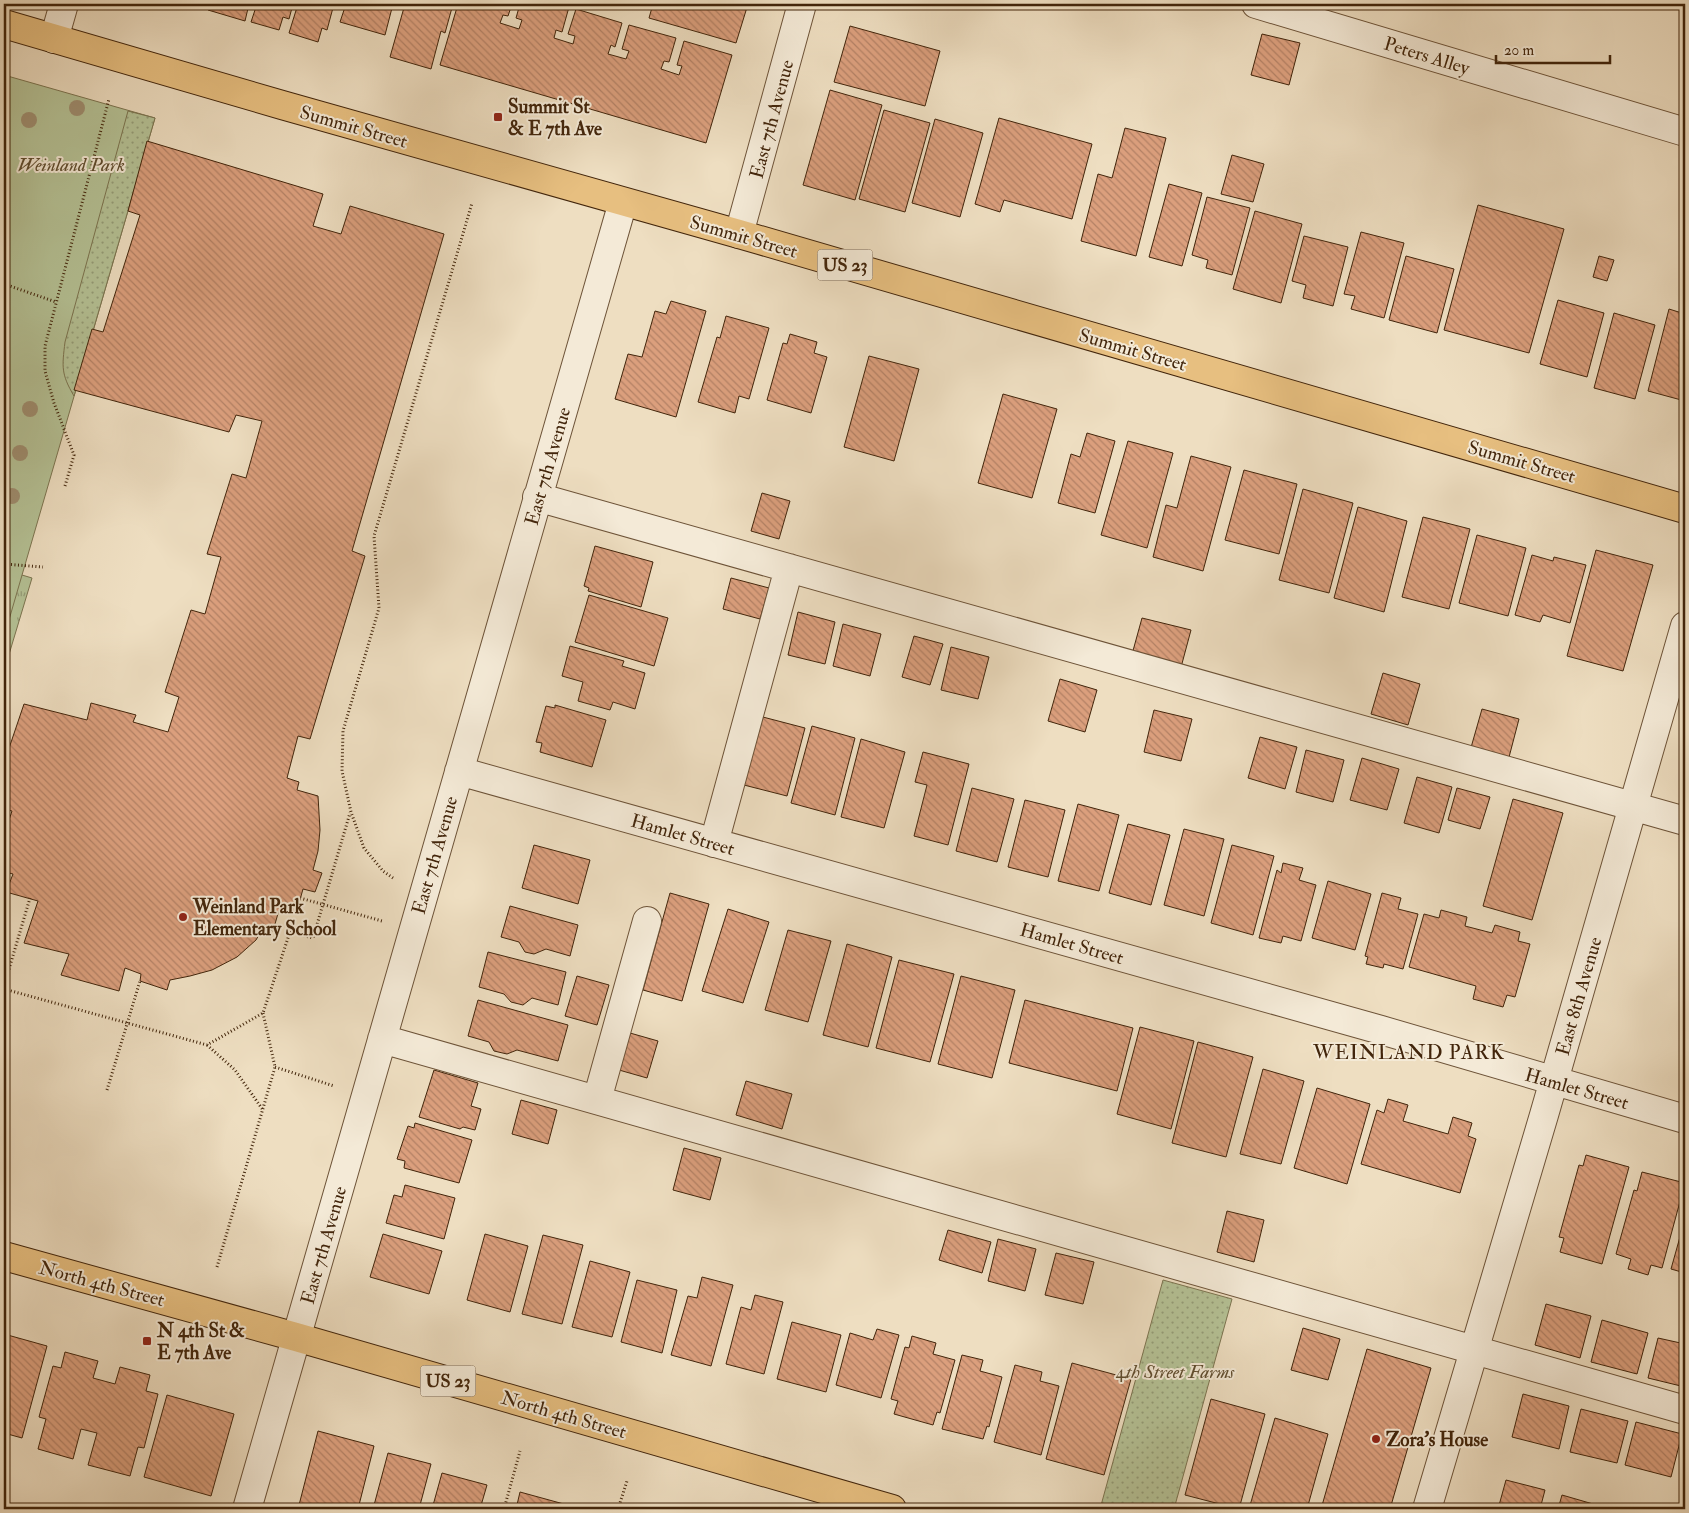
<svg xmlns="http://www.w3.org/2000/svg" width="1689" height="1513" font-family="'IM FELL Double Pica',serif">
  <style>
    .grass { fill: url(#grass-tufts); stroke: #7c7450 }
    .park { fill: #b5c296; stroke: #7c7450 }
    .garden { fill: url(#garden-dots); stroke: #7c7450 }
    .building { fill: url(#building-back-hatch); stroke: #42250b }
    .lines { fill: none; stroke-linecap: round; stroke-linejoin: round }
    .minor-casing { stroke: #6d5338; stroke-width: 30 }
    .major-casing { stroke: #42250b; stroke-width: 30 }
    .path { stroke: #42250b; stroke-width: 3; stroke-dasharray: 1 2.5; stroke-linecap: butt }
    .minor { stroke: #f4ead7; stroke-width: 28 }
    .major { stroke: #e7bf80; stroke-width: 28 }
    .tree { fill: #9f8e70 }
    .poi-dot { fill: #8f2418; stroke: #f4ead7; stroke-width: 2 }
    .labels { text-anchor: middle; stroke-width: 4; stroke-linejoin: round; paint-order: stroke }
    .shield { fill: #f4ead7; stroke: #776048; stroke-width: 1 }
    .shield-label { font-size: 18px; font-weight: bold; fill: #42250b }
    .street-label { font-size: 19px; fill: #42250b; stroke: #f4ead7 }
    .poi-label { font-size: 19px; font-weight: bold; fill: #42250b; stroke: #f4ead7; text-anchor: start }
    .park-label { font-size: 19px; font-style: italic; fill: #5f4c2e; stroke: #f4ead7 }
    .neighbourhood-label { font-size: 20px; letter-spacing: 1px; fill: #42250b; stroke: #f4ead7 }
  </style>
  <defs>
    <pattern id="grass-tufts" width="24" height="20" patternUnits="userSpaceOnUse" patternTransform="scale(1.25)"><rect width="24" height="20" fill="#b5c296"/><path d="M3 7l-1-3M5 7V3M7 7l1-3M15 17l-1-3M17 17v-4M19 17l1-3" fill="none" stroke="#959d79"/></pattern>
    <pattern id="garden-dots" width="8" height="8" patternUnits="userSpaceOnUse" patternTransform="scale(1.25)"><rect width="8" height="8" fill="#b5c296"/><path d="M2 2h.1M6 6h.1" fill="none" stroke="#959d79" stroke-width="1.8" stroke-linecap="round"/></pattern>
    <pattern id="building-back-hatch" width="6" height="6" patternUnits="userSpaceOnUse" patternTransform="scale(1.25)"><rect width="6" height="6" fill="#db9f7d"/><path d="M-1 5l2 2M0 0l6 6M5-1l2 2" fill="none" stroke="#b38165"/></pattern>
  </defs>
  <rect width="100%" height="100%" fill="#eedec1"/>
  <filter id="stains"><feTurbulence type="fractalNoise" baseFrequency=".004" numOctaves="4"/><feColorMatrix values="0 0 0 0 .2 0 0 0 0 .09 0 0 0 0 .02 0 0 0 .5 -.17"/></filter>
  <radialGradient id="worn" r=".72"><stop offset=".6" stop-color="#630" stop-opacity="0"/><stop offset="1" stop-color="#630" stop-opacity=".3"/></radialGradient>
  <path class="grass" d="M 22,575 L 32,578 L 4,671 L 4,576 Z"/>
  <path class="park" d="M 4,75 L 155,118 L 4,637 Z"/>
  <path class="garden" d="M 128,111 L 155,118 L 74,396 C 61,374 62,367 65,342 Z
    M 1163,1280 L 1232,1299 L 1174,1509 L 1100,1509 Z"/>
  <path class="building" d="M 210,4 L 249,4 L 245,21 L 208,10 Z
    M 257,4 L 293,4 L 289,19 L 283,17 L 279,30 L 251,22 Z
    M 298,4 L 334,4 L 327,30 L 322,28 L 318,42 L 289,33 Z
    M 346,4 L 393,4 L 385,35 L 340,22 Z
    M 405,4 L 453,4 L 445,33 L 441,31 L 431,69 L 390,57 Z
    M 458,4 L 512,4 L 508,16 L 503,15 L 500,23 L 519,29 L 522,20 L 516,18 L 520,4 L 556,4 L 569,7 L 562,32 L 556,30 L 554,38 L 573,44 L 575,36 L 568,34 L 576,9 L 622,23 L 615,47 L 611,45 L 608,54 L 626,59 L 629,51 L 622,49 L 629,25 L 676,38 L 669,62 L 664,61 L 661,69 L 679,75 L 682,66 L 677,65 L 684,41 L 732,55 L 706,143 L 440,65 Z
    M 653,4 L 748,4 L 736,43 L 649,18 Z
    M 850,26 L 940,51 L 925,106 L 834,82 Z
    M 1262,34 L 1300,43 L 1289,85 L 1251,75 Z
    M 830,90 L 882,105 L 855,200 L 803,185 Z
    M 884,110 L 930,123 L 905,212 L 859,199 Z
    M 999,118 L 1092,144 L 1072,219 L 1004,200 L 1000,212 L 975,204 Z
    M 935,119 L 983,133 L 960,217 L 912,203 Z
    M 1125,128 L 1166,138 L 1136,256 L 1081,241 L 1098,174 L 1112,178 Z
    M 147,141 L 323,194 L 313,226 L 341,234 L 350,206 L 444,234 L 352,551 L 365,556 L 310,739 L 298,736 L 287,778 L 299,782 L 297,790 L 318,796 L 320,830 L 318,851 L 313,870 L 322,873 L 315,892 L 303,889 L 296,914 L 279,910 L 273,931 L 263,928 L 256,940 L 237,957 L 212,970 L 190,976 L 170,980 L 167,990 L 140,981 L 141,974 L 125,968 L 119,991 L 61,975 L 69,954 L 24,943 L 38,901 L 6,892 L 13,874 L 4,872 L 4,835 L 12,811 L 4,809 L 4,763 L 24,704 L 87,720 L 91,703 L 136,715 L 133,722 L 168,732 L 179,697 L 165,692 L 191,610 L 205,614 L 221,557 L 207,554 L 232,474 L 246,478 L 262,421 L 236,415 L 229,432 L 74,390 L 92,329 L 103,332 L 140,215 L 128,211 Z
    M 1232,155 L 1264,164 L 1253,202 L 1221,194 Z
    M 1169,184 L 1202,193 L 1182,266 L 1149,257 Z
    M 1207,197 L 1250,208 L 1232,275 L 1206,268 L 1208,260 L 1192,255 Z
    M 1478,205 L 1564,229 L 1529,353 L 1444,330 Z
    M 1255,211 L 1302,224 L 1281,303 L 1233,289 Z
    M 1361,232 L 1404,243 L 1384,318 L 1351,309 L 1355,296 L 1344,294 Z
    M 1304,236 L 1348,247 L 1333,306 L 1303,298 L 1306,285 L 1292,281 Z
    M 1406,256 L 1454,269 L 1437,333 L 1389,320 Z
    M 1599,256 L 1614,260 L 1607,281 L 1593,277 Z
    M 1558,300 L 1604,313 L 1587,377 L 1540,364 Z
    M 671,301 L 706,311 L 676,417 L 615,399 L 628,354 L 642,357 L 655,311 L 666,314 Z
    M 1669,309 L 1685,314 L 1685,401 L 1648,391 Z
    M 1614,313 L 1655,325 L 1635,399 L 1594,388 Z
    M 726,316 L 769,328 L 749,399 L 739,396 L 735,413 L 698,402 L 717,337 L 720,338 Z
    M 790,334 L 817,342 L 814,353 L 827,357 L 811,413 L 767,400 L 783,343 L 787,344 Z
    M 869,356 L 919,369 L 894,461 L 844,447 Z
    M 1003,394 L 1057,409 L 1032,498 L 978,483 Z
    M 1087,433 L 1115,441 L 1095,513 L 1058,503 L 1071,454 L 1080,457 Z
    M 1128,441 L 1173,453 L 1147,548 L 1101,535 Z
    M 1191,456 L 1231,467 L 1203,571 L 1153,557 L 1166,505 L 1177,508 Z
    M 1244,470 L 1297,484 L 1279,554 L 1225,540 Z
    M 1303,489 L 1353,503 L 1329,593 L 1279,580 Z
    M 762,493 L 790,501 L 779,539 L 751,531 Z
    M 1358,507 L 1407,521 L 1384,612 L 1334,598 Z
    M 1423,517 L 1470,529 L 1449,609 L 1402,597 Z
    M 1477,535 L 1526,548 L 1508,616 L 1459,603 Z
    M 595,546 L 653,562 L 641,607 L 588,591 L 589,588 L 584,586 Z
    M 1596,550 L 1653,565 L 1623,671 L 1567,656 Z
    M 1532,555 L 1553,561 L 1554,557 L 1586,565 L 1570,623 L 1543,615 L 1540,622 L 1515,615 Z
    M 731,578 L 769,588 L 760,619 L 723,609 Z
    M 589,595 L 668,618 L 654,666 L 575,642 Z
    M 798,612 L 835,622 L 825,664 L 788,655 Z
    M 1142,618 L 1191,630 L 1180,671 L 1131,658 Z
    M 843,624 L 881,634 L 870,676 L 833,666 Z
    M 914,636 L 943,644 L 930,685 L 902,677 Z
    M 570,646 L 624,661 L 622,666 L 645,673 L 635,709 L 613,702 L 610,710 L 578,701 L 583,682 L 562,676 Z
    M 951,647 L 989,657 L 978,699 L 941,690 Z
    M 1383,673 L 1420,684 L 1408,725 L 1371,714 Z
    M 1060,679 L 1097,690 L 1085,732 L 1048,721 Z
    M 555,705 L 606,720 L 592,767 L 540,752 L 542,743 L 536,742 L 546,706 L 555,708 Z
    M 1482,709 L 1519,719 L 1508,761 L 1470,751 Z
    M 1154,710 L 1192,719 L 1181,761 L 1144,752 Z
    M 759,716 L 805,728 L 787,796 L 740,784 Z
    M 812,726 L 855,738 L 835,815 L 791,803 Z
    M 1260,737 L 1297,747 L 1285,789 L 1248,778 Z
    M 861,739 L 905,752 L 884,828 L 841,817 Z
    M 1306,750 L 1344,760 L 1333,802 L 1296,792 Z
    M 923,752 L 969,764 L 948,845 L 914,836 L 927,785 L 915,782 Z
    M 1362,758 L 1399,769 L 1387,810 L 1350,800 Z
    M 1417,777 L 1452,787 L 1439,833 L 1404,823 Z
    M 972,788 L 1014,799 L 997,862 L 956,851 Z
    M 1457,788 L 1490,797 L 1480,829 L 1448,820 Z
    M 1513,799 L 1563,813 L 1532,920 L 1483,906 Z
    M 1025,800 L 1065,810 L 1048,877 L 1008,867 Z
    M 1078,804 L 1119,815 L 1099,891 L 1058,881 Z
    M 1128,824 L 1170,835 L 1151,905 L 1109,893 Z
    M 1184,829 L 1224,839 L 1204,916 L 1164,905 Z
    M 534,845 L 590,860 L 578,904 L 522,888 Z
    M 1232,845 L 1274,856 L 1253,935 L 1211,923 Z
    M 1283,863 L 1303,868 L 1299,880 L 1316,885 L 1301,941 L 1283,936 L 1281,943 L 1259,938 L 1277,870 L 1281,873 Z
    M 1328,881 L 1371,894 L 1355,950 L 1312,938 Z
    M 670,893 L 709,904 L 682,1001 L 643,990 Z
    M 1382,893 L 1401,898 L 1398,909 L 1418,914 L 1403,969 L 1384,964 L 1383,968 L 1366,964 L 1368,957 L 1365,956 Z
    M 510,906 L 578,925 L 570,956 L 546,949 L 534,954 L 525,952 L 519,942 L 501,937 Z
    M 728,909 L 769,922 L 743,1003 L 702,991 Z
    M 1441,910 L 1467,917 L 1465,926 L 1492,933 L 1495,925 L 1520,932 L 1518,941 L 1530,944 L 1515,997 L 1507,995 L 1503,1007 L 1473,999 L 1476,986 L 1409,967 L 1424,914 L 1439,918 Z
    M 788,930 L 831,941 L 808,1022 L 765,1010 Z
    M 847,944 L 892,957 L 868,1047 L 823,1035 Z
    M 488,952 L 566,972 L 558,1005 L 532,998 L 523,1005 L 511,1002 L 504,994 L 479,987 Z
    M 899,960 L 954,974 L 930,1062 L 876,1048 Z
    M 577,976 L 609,985 L 597,1025 L 565,1016 Z
    M 961,976 L 1015,990 L 992,1078 L 938,1064 Z
    M 1685,996 L 1685,1022 L 1680,1013 L 1680,1005 Z
    M 478,1000 L 568,1025 L 558,1061 L 517,1050 L 507,1054 L 494,1051 L 489,1042 L 468,1036 Z
    M 1025,1000 L 1133,1028 L 1117,1091 L 1009,1063 Z
    M 1140,1027 L 1194,1041 L 1171,1129 L 1117,1114 Z
    M 630,1033 L 658,1041 L 647,1078 L 619,1070 Z
    M 1198,1042 L 1253,1057 L 1226,1157 L 1172,1143 Z
    M 1263,1069 L 1304,1081 L 1281,1164 L 1240,1154 Z
    M 434,1070 L 478,1083 L 471,1106 L 481,1109 L 475,1130 L 463,1127 L 460,1129 L 419,1117 Z
    M 746,1081 L 792,1094 L 782,1129 L 736,1115 Z
    M 1317,1088 L 1370,1104 L 1347,1184 L 1294,1168 Z
    M 1388,1099 L 1408,1105 L 1403,1121 L 1448,1134 L 1453,1117 L 1472,1123 L 1468,1136 L 1476,1139 L 1460,1193 L 1361,1164 L 1377,1110 L 1384,1113 Z
    M 521,1100 L 557,1110 L 548,1144 L 512,1134 Z
    M 415,1123 L 472,1140 L 459,1183 L 404,1168 L 405,1161 L 397,1159 L 408,1126 L 414,1128 Z
    M 684,1148 L 721,1158 L 710,1200 L 673,1190 Z
    M 1586,1155 L 1629,1167 L 1602,1264 L 1560,1252 L 1564,1238 L 1559,1237 L 1579,1165 L 1583,1166 Z
    M 1642,1172 L 1685,1183 L 1662,1268 L 1651,1265 L 1648,1275 L 1628,1269 L 1631,1259 L 1616,1254 L 1634,1190 L 1637,1191 Z
    M 405,1185 L 455,1198 L 444,1239 L 386,1223 L 394,1195 L 402,1197 Z
    M 1227,1211 L 1264,1220 L 1254,1262 L 1217,1252 Z
    M 1685,1219 L 1685,1273 L 1671,1269 Z
    M 948,1230 L 991,1242 L 982,1273 L 939,1260 Z
    M 383,1234 L 442,1251 L 429,1294 L 370,1277 Z
    M 485,1234 L 528,1246 L 510,1312 L 467,1300 Z
    M 543,1235 L 583,1245 L 562,1324 L 522,1314 Z
    M 998,1239 L 1036,1249 L 1025,1291 L 988,1281 Z
    M 1056,1253 L 1094,1262 L 1083,1304 L 1045,1295 Z
    M 590,1261 L 630,1272 L 612,1337 L 572,1327 Z
    M 702,1277 L 733,1285 L 711,1366 L 671,1355 L 688,1296 L 697,1298 Z
    M 637,1280 L 677,1290 L 662,1353 L 621,1342 Z
    M 755,1295 L 783,1302 L 764,1374 L 726,1364 L 741,1307 L 751,1310 Z
    M 1546,1304 L 1591,1316 L 1580,1358 L 1535,1345 Z
    M 1602,1320 L 1648,1333 L 1637,1374 L 1591,1362 Z
    M 792,1322 L 841,1335 L 826,1392 L 777,1379 Z
    M 1303,1328 L 1340,1339 L 1328,1380 L 1291,1370 Z
    M 877,1329 L 899,1335 L 881,1398 L 836,1385 L 850,1333 L 873,1340 Z
    M 4,1334 L 47,1346 L 22,1438 L 4,1433 Z
    M 912,1336 L 936,1343 L 933,1354 L 955,1360 L 940,1413 L 937,1412 L 933,1425 L 894,1414 L 898,1401 L 891,1399 L 905,1347 L 909,1348 Z
    M 1658,1338 L 1685,1344 L 1685,1387 L 1648,1378 Z
    M 1367,1349 L 1431,1368 L 1390,1509 L 1321,1509 Z
    M 65,1352 L 98,1361 L 93,1378 L 115,1384 L 120,1367 L 150,1375 L 146,1391 L 158,1394 L 144,1448 L 138,1447 L 130,1476 L 88,1465 L 97,1433 L 81,1429 L 73,1459 L 38,1449 L 46,1419 L 39,1417 L 53,1366 L 61,1368 Z
    M 962,1355 L 983,1360 L 980,1371 L 1002,1377 L 989,1427 L 987,1426 L 983,1439 L 942,1429 Z
    M 1072,1363 L 1131,1379 L 1104,1475 L 1046,1459 Z
    M 1015,1365 L 1042,1372 L 1040,1381 L 1059,1386 L 1041,1455 L 994,1442 Z
    M 1523,1394 L 1569,1406 L 1559,1449 L 1512,1437 Z
    M 167,1395 L 234,1414 L 211,1496 L 144,1477 Z
    M 1211,1399 L 1265,1414 L 1239,1509 L 1185,1495 Z
    M 1581,1409 L 1628,1421 L 1617,1463 L 1570,1452 Z
    M 1275,1418 L 1328,1434 L 1307,1509 L 1249,1509 Z
    M 1636,1422 L 1682,1434 L 1671,1477 L 1625,1465 Z
    M 318,1431 L 374,1446 L 358,1509 L 298,1509 Z
    M 388,1453 L 431,1464 L 419,1509 L 373,1509 Z
    M 1685,1457 L 1685,1480 L 1680,1479 Z
    M 442,1473 L 487,1485 L 480,1509 L 432,1509 Z
    M 1506,1480 L 1545,1490 L 1540,1509 L 1498,1509 Z
    M 520,1492 L 582,1509 L 516,1509 Z
    M 1562,1495 L 1600,1506 L 1599,1509 L 1558,1509 Z"/>
  <g class="lines">
    <defs>
      <path id="minor" d="M 1256,4 L 1685,132
        M 54,39 L 64,4
        M 739,234 L 802,4
        M 537,497 L 1685,821
        M 459,771 L 1381,1030 L 1685,1119
        M 714,843 L 789,568
        M 382,1039 L 1685,1410
        M 597,1100 L 647,921
        M 247,1509 L 623,202
        M 1427,1509 L 1544,1115 L 1685,626"/>
      <path id="major" d="M 4,24 L 282,105 L 739,234 L 1685,509
        M 4,1256 L 296,1337 L 892,1509"/>
    </defs>
    <use href="#minor" class="minor-casing"/>
    <use href="#major" class="major-casing"/>
    <path class="path" d="M 4,284 L 56,302
      M 65,486 L 74,455 L 54,403 L 45,371 L 45,346 L 109,99
      M 4,564 L 43,567
      M 393,878 L 383,871 L 364,848 L 351,812 L 342,771 L 343,731 L 379,608 L 374,536 L 472,203
      M 300,898 L 382,921
      M 4,986 L 30,898
      M 4,989 L 207,1045 L 263,1013 L 290,932 L 313,938 L 350,813
      M 207,1045 L 235,1070 L 263,1110
      M 275,1067 L 334,1086
      M 107,1090 L 140,981
      M 217,1267 L 275,1067 L 263,1013
      M 504,1509 L 520,1451
      M 618,1509 L 627,1481"/>
    <use href="#minor" class="minor"/>
    <use href="#major" class="major"/>
  </g>
  <g class="tree">
    <circle cx="77" cy="108" r="8"/>
    <circle cx="29" cy="120" r="8"/>
    <circle cx="30" cy="409" r="8"/>
    <circle cx="20" cy="453" r="8"/>
    <circle cx="12" cy="496" r="8"/>
  </g>
  <g class="poi-dot">
    <rect x="493" y="112" width="10" height="10" rx="2.5"/>
    <circle cx="183" cy="917" r="5"/>
    <rect x="142" y="1336" width="10" height="10" rx="2.5"/>
    <circle cx="1376" cy="1439" r="5"/>
  </g>
  <g class="labels">
    <g class="shield">
      <rect x="817.5" y="249.5" width="55" height="31" rx="4"/>
      <rect x="420.5" y="1365.5" width="55" height="31" rx="4"/>
    </g>
    <g class="shield-label">
      <text x="845" y="271">US 23</text>
      <text x="448" y="1387">US 23</text>
    </g>
    <g class="street-label">
      <text transform="translate(1427 55) rotate(17)" y="7">Peters Alley</text>
      <text transform="translate(771 119) rotate(-75)" y="7">East 7th Avenue</text>
      <text transform="translate(354 126) rotate(16)" y="7">Summit Street</text>
      <text transform="translate(744 236) rotate(16)" y="7">Summit Street</text>
      <text transform="translate(1133 349) rotate(16)" y="7">Summit Street</text>
      <text transform="translate(1522 461) rotate(16)" y="7">Summit Street</text>
      <text transform="translate(547 466) rotate(-74)" y="7">East 7th Avenue</text>
      <text transform="translate(683 834) rotate(16)" y="7">Hamlet Street</text>
      <text transform="translate(434 855) rotate(-74)" y="7">East 7th Avenue</text>
      <text transform="translate(1072 943) rotate(16)" y="7">Hamlet Street</text>
      <text transform="translate(1578 996) rotate(-74)" y="7">East 8th Avenue</text>
      <text transform="translate(1577 1088) rotate(16)" y="7">Hamlet Street</text>
      <text transform="translate(323 1245) rotate(-74)" y="7">East 7th Avenue</text>
      <text transform="translate(102 1283) rotate(15)" y="7">North 4th Street</text>
      <text transform="translate(564 1414) rotate(16)" y="7">North 4th Street</text>
    </g>
    <g class="poi-label">
      <text x="508" y="113">Summit St<tspan x="508" dy="22">&amp; E 7th Ave</tspan></text>
      <text x="193" y="913">Weinland Park<tspan x="193" dy="22">Elementary School</tspan></text>
      <text x="157" y="1337">N 4th St &amp;<tspan x="157" dy="22">E 7th Ave</tspan></text>
      <text x="1386" y="1446">Zora's House</text>
    </g>
    <g class="park-label">
      <text x="71" y="171">Weinland Park</text>
      <text x="1175" y="1378">4th Street Farms</text>
    </g>
    <g class="neighbourhood-label">
      <text x="1409" y="1059">WEINLAND PARK</text>
    </g>
  </g>
  <rect width="1689" height="1513" fill="none" stroke="#eedec1" stroke-width="20"/>
  <rect x="5" y="5" width="1679" height="1503" fill="none" stroke="#42250b" stroke-width="2.5"/>
  <rect x="10" y="10" width="1669" height="1493" fill="none" stroke="#42250b"/>
  <path d="M1496 55v8h114v-8" fill="none" stroke="#42250b" stroke-width="2.5"/>
  <text x="1504" y="55" font-size="15" fill="#42250b" stroke="#f4ead7" stroke-width="4" paint-order="stroke">20 m</text>
  <rect width="100%" height="100%" filter="url(#stains)"/>
  <rect width="100%" height="100%" fill="url(#worn)"/>
</svg>
